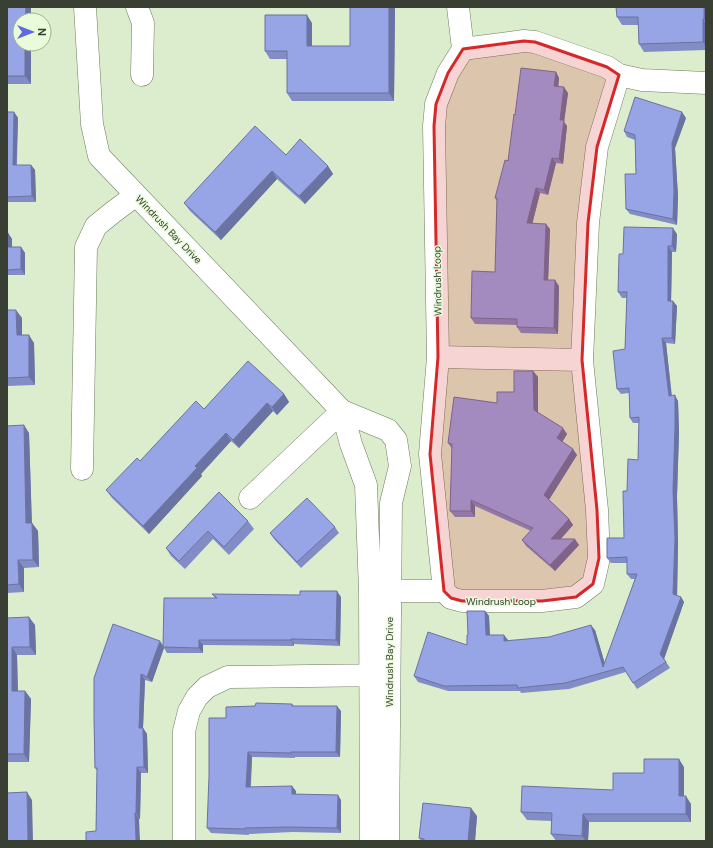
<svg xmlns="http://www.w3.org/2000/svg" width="713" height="848" font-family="'DM Sans',sans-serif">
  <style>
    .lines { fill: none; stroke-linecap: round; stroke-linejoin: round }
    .minor-casing { stroke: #6d7c5f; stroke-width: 23 }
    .minor { stroke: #fff; stroke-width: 22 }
    .wall { fill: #828dc6 }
    .shaded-wall { fill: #6a73a1 }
    .building { fill: #97a4e6; stroke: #6a73a1 }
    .marked { fill: #d62828; fill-opacity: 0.2; stroke: #d62828; stroke-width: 3; stroke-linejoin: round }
    .labels { text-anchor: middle; stroke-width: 3; stroke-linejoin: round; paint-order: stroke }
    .street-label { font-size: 10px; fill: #393f33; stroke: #e9fbda }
  </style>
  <rect width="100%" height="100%" fill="#dcedcd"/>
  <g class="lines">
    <defs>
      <path id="minor" d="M 85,7 L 92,124 L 99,156 L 342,411 L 388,430 L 396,440 L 400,466 L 391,503 L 388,841
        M 137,7 L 143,23 L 142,75
        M 458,7 L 463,49
        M 619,75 L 597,147 L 588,223 L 582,360 L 597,510 L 599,558 L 593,584 L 576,597 L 542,601 L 462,601 L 451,598 L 444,591 L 430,454 L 438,357 L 434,126 L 436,104 L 448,73 L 463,49 L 524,41 L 535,42 L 607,67 L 619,75 L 642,80 L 706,83
        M 438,357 L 582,360
        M 342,411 L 351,444 L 366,485 L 370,591 L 371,841
        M 82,469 L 86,247 L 96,226 L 112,213 L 136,195
        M 250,498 L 342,411
        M 375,591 L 444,591
        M 184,841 L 184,731 L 189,711 L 197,697 L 207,687 L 228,677 L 384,675"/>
    </defs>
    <use href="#minor" class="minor-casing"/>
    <use href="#minor" class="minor"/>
  </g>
  <path class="wall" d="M 7,7 L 31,7 L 31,20 L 20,20 L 31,84 L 7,84 Z
    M 350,7 L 395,7 L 394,101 L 292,101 L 287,93 L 287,59 L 270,59 L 265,51 L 312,23 L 312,46 L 350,46 Z
    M 706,7 L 706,50 L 644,52 L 639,44 L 638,25 L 622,25 L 617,17 Z
    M 556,72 L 559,78 L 558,86 L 568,93 L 564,122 L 567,126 L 563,164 L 556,163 L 548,195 L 540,193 L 532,224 L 550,229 L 548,280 L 559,286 L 558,334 L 521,333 L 517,327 L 517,325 L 475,324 L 471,318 L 495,272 L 497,201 L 495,198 L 508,161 L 515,115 Z
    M 7,112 L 14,112 L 18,118 L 17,165 L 31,165 L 35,170 L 36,202 L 7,202 Z
    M 686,118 L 675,148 L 678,196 L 677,225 L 630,214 L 626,209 L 636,174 L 635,140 L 627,137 L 624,131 Z
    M 286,155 L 328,166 L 333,174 L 305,204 L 277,179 L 221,240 L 190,211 L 184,203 Z
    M 7,233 L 8,233 L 12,239 L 12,247 L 21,247 L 25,253 L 25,275 L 7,275 Z
    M 677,234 L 676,252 L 672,252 L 671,301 L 677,306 L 675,344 L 666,343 L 672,396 L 678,401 L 679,432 L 677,496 L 678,544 L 677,596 L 681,597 L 684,602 L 664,659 L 670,668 L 637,689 L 626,672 L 569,689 L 521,693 L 520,691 L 448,691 L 418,682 L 414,676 L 467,645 L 468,635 L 485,611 L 489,616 L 490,635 L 508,640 L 508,641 L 549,637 L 595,630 L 605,664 L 635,579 L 631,579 L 627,574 L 627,563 L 611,563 L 607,558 L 624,538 L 627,491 L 638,460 L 639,423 L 633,423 L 630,418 L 629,393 L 621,394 L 617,389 L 625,349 L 627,298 L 622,298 L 618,292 L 623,254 Z
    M 7,310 L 22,318 L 22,335 L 34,343 L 35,385 L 7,386 Z
    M 533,371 L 538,377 L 538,413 L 567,434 L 562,442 L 577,455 L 549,500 L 569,519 L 573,525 L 561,539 L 579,545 L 555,571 L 526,546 L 522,540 L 531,531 L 475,506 L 475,517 L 455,517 L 450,511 L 452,449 L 448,443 L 497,403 L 514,392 Z
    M 284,394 L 289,402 L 277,415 L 273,411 L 239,448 L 231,441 L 201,474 L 202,476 L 149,534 L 112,498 L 106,490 L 204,409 Z
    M 7,426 L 29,433 L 32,523 L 38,531 L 39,567 L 24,568 L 24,592 L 7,593 Z
    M 219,492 L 248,521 L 254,529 L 229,555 L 213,539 L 185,569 L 171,556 L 166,548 Z
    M 335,527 L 339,533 L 301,568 L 274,539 L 270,533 Z
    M 212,594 L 341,597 L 340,646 L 294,644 L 294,646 L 203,645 L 203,653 L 167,653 L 164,648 L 152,682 L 145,680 L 143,728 L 147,734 L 148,773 L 141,773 L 140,819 L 96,831 L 97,770 L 95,768 L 94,718 L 163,645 L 215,598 Z
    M 7,618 L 35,625 L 36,655 L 17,655 L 18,691 L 25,691 L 31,699 L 29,762 L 7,762 Z
    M 292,704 L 294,706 L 341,711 L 340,757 L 295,757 L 295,758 L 252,757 L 251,787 L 296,791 L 296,794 L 341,800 L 341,833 L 293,832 L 249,834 L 249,835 L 211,833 L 207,828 L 226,718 L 255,706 Z
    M 684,767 L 684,796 L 691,804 L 691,822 L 589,822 L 588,841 L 556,841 L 551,834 L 552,821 L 527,820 L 521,812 L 613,790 L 644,773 Z
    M 477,816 L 475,841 L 421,841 L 419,838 Z"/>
  <path class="shaded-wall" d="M 26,7 L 31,7 L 31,20 L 25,20 Z
    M 389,7 L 395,7 L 394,101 L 389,93 Z
    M 704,7 L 706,7 L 706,22 L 704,19 Z
    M 307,15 L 312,23 L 312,54 L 307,46 Z
    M 703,19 L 706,24 L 706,47 L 703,42 Z
    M 25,44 L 31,44 L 31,84 L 25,76 Z
    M 556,72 L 559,78 L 558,91 L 554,86 Z
    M 564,87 L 568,93 L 564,122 L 567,126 L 563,164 L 559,159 L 560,120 Z
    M 14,112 L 18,118 L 16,171 L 13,165 Z
    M 682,112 L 686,118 L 675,148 L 678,196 L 677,225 L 673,219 L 672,143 Z
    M 552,158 L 556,163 L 548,195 L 544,190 Z
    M 31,165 L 35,170 L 36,202 L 32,196 Z
    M 328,166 L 333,174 L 305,204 L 299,196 Z
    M 272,171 L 277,179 L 221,240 L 215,232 Z
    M 536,188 L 540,193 L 531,229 L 527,223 Z
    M 546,224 L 550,229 L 548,285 L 544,280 Z
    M 673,228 L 677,234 L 676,252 L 672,246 Z
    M 8,233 L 12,239 L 12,253 L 8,247 Z
    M 668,246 L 672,252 L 671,306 L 668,301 Z
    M 21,247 L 25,253 L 25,275 L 21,269 Z
    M 555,280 L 559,286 L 558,334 L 554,328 Z
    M 673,301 L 677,306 L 675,344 L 672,338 Z
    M 16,310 L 22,318 L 22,343 L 17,335 Z
    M 29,335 L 34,343 L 35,385 L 29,377 Z
    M 662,338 L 666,343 L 672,401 L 669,396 Z
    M 533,371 L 538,377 L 538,416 L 534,410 Z
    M 284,394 L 289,402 L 277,415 L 272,407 Z
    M 675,395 L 678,401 L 679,432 L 677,496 L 678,544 L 677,600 L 673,594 L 673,491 Z
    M 267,403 L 273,411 L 239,448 L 233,440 Z
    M 24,425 L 29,433 L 32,531 L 26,523 Z
    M 563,428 L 567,434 L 561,444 L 557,438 Z
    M 226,433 L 231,441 L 201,474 L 202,476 L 149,534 L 143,526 L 195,466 Z
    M 573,449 L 577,455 L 548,501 L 544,495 Z
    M 471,500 L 475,506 L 475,517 L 471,511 Z
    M 569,519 L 573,525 L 555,545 L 551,539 Z
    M 32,523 L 38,531 L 39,567 L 33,560 Z
    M 575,539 L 579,545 L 555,571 L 550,565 Z
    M 18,560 L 24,568 L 24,592 L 19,584 Z
    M 337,591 L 341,597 L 340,646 L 336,640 Z
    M 681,597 L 684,602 L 664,659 L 670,668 L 660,654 Z
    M 485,611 L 489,616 L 490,640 L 486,635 Z
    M 29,617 L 35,625 L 36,655 L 30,647 Z
    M 591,625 L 595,630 L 607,671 L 603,667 Z
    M 504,635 L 508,640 L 508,647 L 504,641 Z
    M 291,639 L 294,644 L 294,646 L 291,640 Z
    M 199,640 L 203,645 L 203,653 L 199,648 Z
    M 160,641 L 164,647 L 163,647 L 164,648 L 152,682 L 147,677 Z
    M 12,647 L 17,655 L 18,699 L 12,691 Z
    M 141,674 L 145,680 L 143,728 L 147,734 L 148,773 L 144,767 L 139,728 Z
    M 25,691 L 31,699 L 29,762 L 24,754 Z
    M 337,706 L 341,711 L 340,757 L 336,752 Z
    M 248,752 L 252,757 L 250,792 L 246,787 Z
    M 679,759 L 684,767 L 684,804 L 679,796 Z
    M 137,767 L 141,773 L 140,819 L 136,813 Z
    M 292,786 L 296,791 L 296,799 L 292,794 Z
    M 27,792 L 32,800 L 33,841 L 28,841 Z
    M 338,795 L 341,800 L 341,833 L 337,828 Z
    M 686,796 L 691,804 L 691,822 L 686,814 Z
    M 471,808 L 477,816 L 475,841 L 468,841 Z
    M 135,813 L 139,819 L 140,841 L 136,841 Z
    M 583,814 L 589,822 L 588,841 L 586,841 L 582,836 Z"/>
  <path class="building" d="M 7,7 L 26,7 L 25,20 L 20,20 L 20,44 L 25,44 L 25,76 L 7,76 Z
    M 350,7 L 389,7 L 389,93 L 287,93 L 287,51 L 265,51 L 265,15 L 307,15 L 307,46 L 350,46 Z
    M 616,7 L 704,7 L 704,19 L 703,19 L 703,42 L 639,44 L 638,17 L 617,17 Z
    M 521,68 L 556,72 L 554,86 L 564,87 L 560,120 L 564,120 L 559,159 L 552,158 L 544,190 L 536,188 L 527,223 L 546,224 L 544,280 L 555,280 L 554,328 L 517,327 L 517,319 L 471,318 L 472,271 L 495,272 L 497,198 L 495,198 L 505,160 L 508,161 L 514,114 L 515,115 Z
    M 635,97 L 682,112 L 672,143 L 674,191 L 673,219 L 626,209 L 625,174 L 636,174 L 635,135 L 624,131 Z
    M 7,112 L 14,112 L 13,165 L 31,165 L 32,196 L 7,197 Z
    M 255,126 L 286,155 L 300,139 L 328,166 L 299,196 L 272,171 L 215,232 L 184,203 Z
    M 624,227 L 673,228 L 672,246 L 668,246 L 668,301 L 673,301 L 672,338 L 662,338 L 669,396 L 675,395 L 675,427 L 673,491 L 675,538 L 673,594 L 681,597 L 660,654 L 666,662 L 633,683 L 623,667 L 565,683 L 518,688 L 517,685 L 444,686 L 414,676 L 428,632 L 467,645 L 467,635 L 468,635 L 467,611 L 485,611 L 486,635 L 504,635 L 504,641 L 549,637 L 591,625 L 603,667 L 637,574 L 627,574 L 627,557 L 607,558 L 607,538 L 624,538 L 623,491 L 627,491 L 628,459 L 638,460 L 639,417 L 630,418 L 629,388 L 617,389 L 613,351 L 625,349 L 627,292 L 618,292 L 619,254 L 623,254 Z
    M 7,233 L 8,233 L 8,247 L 21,247 L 21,269 L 7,270 Z
    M 7,310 L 16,310 L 17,335 L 29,335 L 29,377 L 7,378 Z
    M 248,361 L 284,394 L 272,407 L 267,403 L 233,440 L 226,433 L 195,466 L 197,468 L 143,526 L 106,490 L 137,458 L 140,461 L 196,401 L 204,409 Z
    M 514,371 L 533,371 L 534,410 L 563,428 L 557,438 L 573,449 L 544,495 L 569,519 L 551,539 L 575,539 L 550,565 L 522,540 L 533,528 L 471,500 L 471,511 L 450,511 L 452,444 L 448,443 L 454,397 L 497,403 L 497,392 L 514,392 Z
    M 24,425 L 26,523 L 32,523 L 33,560 L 18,560 L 19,584 L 7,585 L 7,426 Z
    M 219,492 L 248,521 L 224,547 L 208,531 L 179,561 L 166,548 Z
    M 307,498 L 335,527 L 297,562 L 270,533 Z
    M 300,591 L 337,591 L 336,640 L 291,639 L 291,640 L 199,640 L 199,648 L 163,647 L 164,598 L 217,598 L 212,594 L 300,595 Z
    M 29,617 L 30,647 L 12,647 L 12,691 L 25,691 L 24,754 L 7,754 L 7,618 Z
    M 113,624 L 160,641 L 147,677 L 141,674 L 139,728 L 143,728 L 144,767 L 137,767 L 136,813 L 135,813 L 136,841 L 86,841 L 86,832 L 96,831 L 97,768 L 95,768 L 94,718 L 94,678 Z
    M 256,703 L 292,704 L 292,706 L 337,706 L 336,752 L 291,752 L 291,753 L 248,752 L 246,787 L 292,786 L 292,794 L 338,795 L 337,828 L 289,827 L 245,828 L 245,829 L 207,828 L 209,776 L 209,718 L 226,718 L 226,707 L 255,706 Z
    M 644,759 L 679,759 L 679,796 L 686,796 L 686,814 L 583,814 L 582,836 L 551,834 L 552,813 L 521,812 L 522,786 L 613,790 L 613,773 L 644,773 Z
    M 27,792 L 28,841 L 7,841 L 7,793 Z
    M 423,803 L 471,808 L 468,841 L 424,841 L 424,839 L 419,838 Z"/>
  <path class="marked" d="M 524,41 L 535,42 L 607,67 L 619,75 L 597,147 L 588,223 L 582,360 L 597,510 L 599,558 L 593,584 L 576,597 L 542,601 L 462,601 L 451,598 L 444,591 L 430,454 L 438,357 L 434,126 L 436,104 L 448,73 L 463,49 Z"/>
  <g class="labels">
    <g class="street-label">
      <text transform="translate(169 229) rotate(46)" y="4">Windrush Bay Drive</text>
      <text transform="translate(437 281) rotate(-91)" y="4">Windrush Loop</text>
      <text x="501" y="605">Windrush Loop</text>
      <text transform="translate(389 662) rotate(-90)" y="4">Windrush Bay Drive</text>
    </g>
  </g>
  <rect width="713" height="848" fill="none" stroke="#393f33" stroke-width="16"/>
  <g transform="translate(32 32) rotate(90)"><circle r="19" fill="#e9fbda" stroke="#a3b097"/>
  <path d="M0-3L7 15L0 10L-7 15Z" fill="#5d69e0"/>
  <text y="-6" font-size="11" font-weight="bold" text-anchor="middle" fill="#393f33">N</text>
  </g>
</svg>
